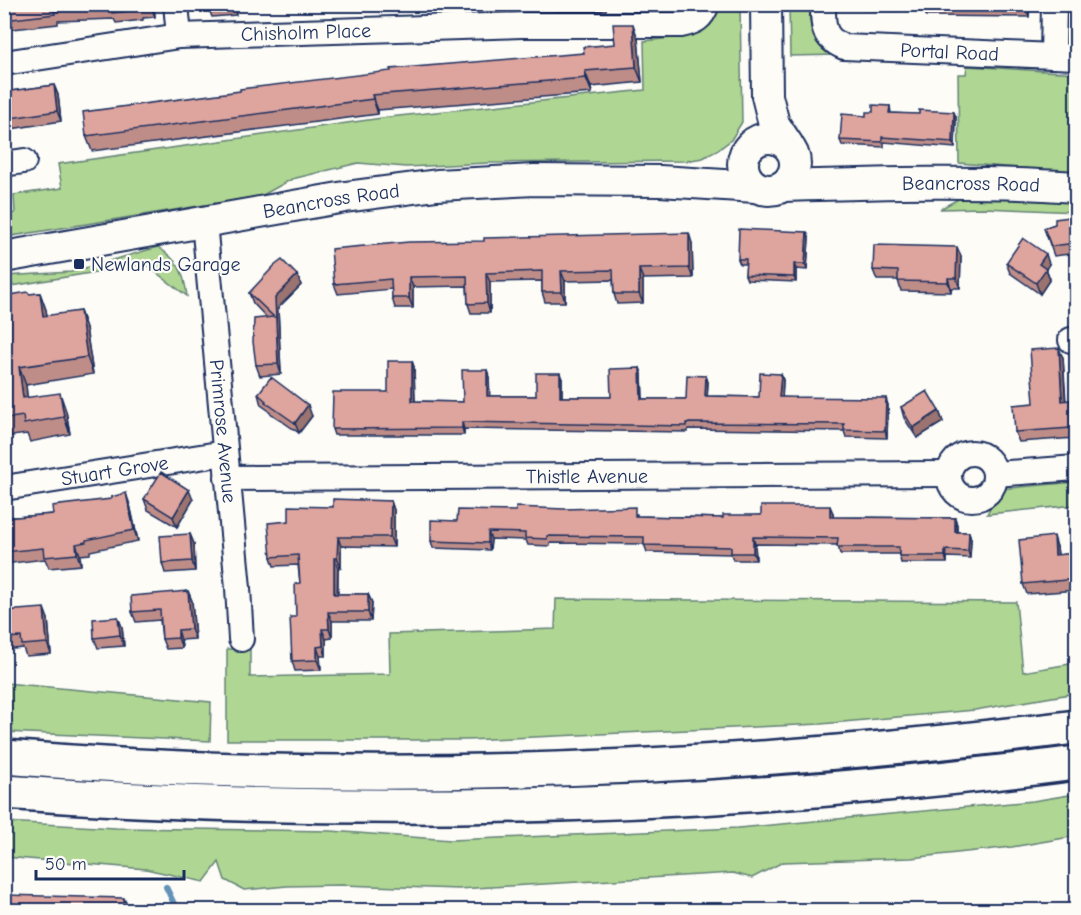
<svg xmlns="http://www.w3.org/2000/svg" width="1081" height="915" font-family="'Comic Neue',sans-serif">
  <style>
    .green { fill: #afd692; stroke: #658278; stroke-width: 1.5 }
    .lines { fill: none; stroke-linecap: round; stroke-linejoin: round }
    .stream { stroke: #6392b8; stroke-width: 6 }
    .minor-casing { stroke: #1b2f5e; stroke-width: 28 }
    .major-casing { stroke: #1b2f5e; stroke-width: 34 }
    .highway-casing { stroke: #1b2f5e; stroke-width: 38 }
    .minor { stroke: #fdfcf7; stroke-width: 24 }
    .major { stroke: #fdfcf7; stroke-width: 30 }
    .highway { stroke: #fdfcf7; stroke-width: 33 }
    .wall { fill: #bf8d88; stroke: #1b2f5e; stroke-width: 1.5 }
    .shaded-wall { fill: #9b736f; stroke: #1b2f5e; stroke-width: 1.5 }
    .building { fill: #dea49e; stroke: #1b2f5e; stroke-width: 1.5 }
    .poi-dot { fill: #1b2f5e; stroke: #fdfcf7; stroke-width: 2 }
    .labels { text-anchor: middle; stroke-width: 4.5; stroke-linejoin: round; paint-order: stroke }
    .street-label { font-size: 20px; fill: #1b2f5e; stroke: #fdfcf7 }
    .poi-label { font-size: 20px; fill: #1b2f5e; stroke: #fdfcf7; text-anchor: start }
  </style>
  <rect width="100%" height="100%" fill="#fdfcf7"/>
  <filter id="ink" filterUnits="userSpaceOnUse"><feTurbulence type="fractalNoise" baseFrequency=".0167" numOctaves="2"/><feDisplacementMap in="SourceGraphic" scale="12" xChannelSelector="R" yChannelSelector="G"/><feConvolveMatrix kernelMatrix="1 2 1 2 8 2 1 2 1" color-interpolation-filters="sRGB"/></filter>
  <g filter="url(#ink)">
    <path class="green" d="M 713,5 L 740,5 L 742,122 L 731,140 L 718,150 L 703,158 L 685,161 L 488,163 L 406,167 L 358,163 L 292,179 L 261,196 L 5,237 L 5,215 L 15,213 L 14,195 L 62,188 L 58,164 L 389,117 L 645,90 L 644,41 L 681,37 L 703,25 Z
      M 789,5 L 814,5 L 838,55 L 790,56 Z
      M 967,66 L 1076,73 L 1076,173 L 959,163 L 958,74 L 966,74 Z
      M 960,198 L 1076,200 L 1076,212 L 984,208 L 940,209 Z
      M 158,247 C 179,261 184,272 187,296 L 145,264 L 5,287 L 5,276 L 71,272 Z
      M 1076,482 L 1076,505 L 987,514 L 999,489 Z
      M 556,599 L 1016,602 L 1023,672 L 1076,663 L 1076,693 L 975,710 L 821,724 L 467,740 L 227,740 L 227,649 L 250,649 L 250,677 L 390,674 L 389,634 L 555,629 Z
      M 5,683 L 211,702 L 210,741 L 5,732 Z
      M 1076,794 L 1076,836 L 1012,847 L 911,858 L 783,862 L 752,878 L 733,873 L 458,889 L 342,885 L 287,886 L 244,890 L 225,880 L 219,862 L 204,882 L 146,869 L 5,857 L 5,822 L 116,828 L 331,831 L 451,840 L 738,828 L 1033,801 Z"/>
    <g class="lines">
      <path class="stream" d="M 166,887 L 177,910"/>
      <defs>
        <g id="minor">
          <path d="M 176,4 L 179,36"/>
          <path id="s1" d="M 823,4 C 823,25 822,38 844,47 L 1076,57"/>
          <path d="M 1053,56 L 1054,4"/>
          <path id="s2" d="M 4,63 L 179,36 L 521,25 L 681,25 C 695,22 702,19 707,4"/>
          <path d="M 4,164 L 24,161"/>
          <path id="s3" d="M 204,222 L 238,588 L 241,639"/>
          <path d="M 1071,340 L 1076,340"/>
          <circle cx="972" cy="476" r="23"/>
          <path d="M 995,474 L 1076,468"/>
          <path id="s4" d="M 227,478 L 948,474"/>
          <path id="s5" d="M 4,488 L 225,453"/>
        </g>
        <g id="major">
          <path d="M 766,4 L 767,96 L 774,124 L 788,145"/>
          <circle cx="769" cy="164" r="26"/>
          <path id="s6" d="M 783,186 C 881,183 979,180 1076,187"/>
          <path id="s7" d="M 4,257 L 345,197 L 437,185 L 534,180 L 660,181 L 756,187"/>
        </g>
        <path id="highway" d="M 4,757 C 362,787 721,771 1076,727
          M 4,792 C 363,818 720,809 1076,763"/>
      </defs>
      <use href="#minor" class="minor-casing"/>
      <use href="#major" class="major-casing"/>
      <use href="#highway" class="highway-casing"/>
      <use href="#minor" class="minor"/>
      <use href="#major" class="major"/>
      <use href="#highway" class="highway"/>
    </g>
    <path class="wall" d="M 4,4 L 154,4 L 155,17 L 143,18 L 143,20 L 116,23 L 114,19 L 58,21 L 58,24 L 4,30 Z
      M 235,4 L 236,15 L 212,17 L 208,7 Z
      M 466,4 L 492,4 L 492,8 L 468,9 Z
      M 552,4 L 606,4 L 606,10 L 554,11 Z
      M 646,4 L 671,4 L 671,8 L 647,9 Z
      M 861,4 L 899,4 L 899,11 L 863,10 Z
      M 922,4 L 1033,4 L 1033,6 L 1030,6 L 1029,17 L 926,16 Z
      M 638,39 L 642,82 L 591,87 L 592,93 L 378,110 L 378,114 L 92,151 L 86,136 L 584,53 Z
      M 54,85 L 58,95 L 61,121 L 4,130 L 4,92 Z
      M 890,106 L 891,113 L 956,117 L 955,148 L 884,142 L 884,147 L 842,145 L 840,140 L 866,116 Z
      M 1077,216 L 1077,253 L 1054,256 L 1044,228 Z
      M 809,237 L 807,270 L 796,269 L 796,282 L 747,280 L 745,275 L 746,264 L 740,264 L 738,259 Z
      M 692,243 L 693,278 L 643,279 L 643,303 L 617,304 L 614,294 L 613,280 L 565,281 L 565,302 L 545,302 L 542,292 L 542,281 L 490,282 L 490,313 L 471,313 L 468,304 L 467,286 L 413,287 L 413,308 L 395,308 L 392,298 L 392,289 L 338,294 L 334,284 Z
      M 961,256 L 960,288 L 951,288 L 951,292 L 901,291 L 898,280 L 877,280 L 873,270 Z
      M 1006,263 L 1049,264 L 1046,268 L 1050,279 L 1040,294 L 1010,273 Z
      M 297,275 L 301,285 L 278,308 L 281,374 L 260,376 L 256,365 L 267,318 L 253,303 L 249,293 Z
      M 40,293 L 46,310 L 47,316 L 80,311 L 86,328 L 93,374 L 26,385 L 27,397 L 66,411 L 70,434 L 30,442 L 27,434 L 4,437 L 4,296 Z
      M 1063,358 L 1066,401 L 1070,400 L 1073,411 L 1075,438 L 1019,442 L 1015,432 Z
      M 412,361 L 414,367 L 415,401 L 463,402 L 487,370 L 489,376 L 489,396 L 536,396 L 562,379 L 562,397 L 611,397 L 640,368 L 642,374 L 643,399 L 686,399 L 706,376 L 708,382 L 707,396 L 759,397 L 781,374 L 783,380 L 782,397 L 888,405 L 887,438 L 846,437 L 844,431 L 688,429 L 688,432 L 464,429 L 464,435 L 334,435 L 332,429 L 388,392 Z
      M 258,394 L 312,416 L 299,433 L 269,412 L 268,410 L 261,405 Z
      M 901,407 L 939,411 L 943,422 L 917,438 L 904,418 Z
      M 144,499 L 193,500 L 177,527 L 148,510 Z
      M 391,501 L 394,510 L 394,547 L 341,546 L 341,568 L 338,568 L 338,594 L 368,594 L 372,603 L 371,621 L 332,621 L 332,638 L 326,639 L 326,656 L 320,656 L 321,670 L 295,671 L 292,661 L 300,583 L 298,565 L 274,566 L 271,557 L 289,521 L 333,507 Z
      M 130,505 L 138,541 L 90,551 L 90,554 L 80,555 L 81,565 L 49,568 L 45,559 L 4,564 L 4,518 L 53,514 Z
      M 833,513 L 833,517 L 955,518 L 957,525 L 957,532 L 969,532 L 971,539 L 970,558 L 947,557 L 947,563 L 901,563 L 899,554 L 840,554 L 838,545 L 755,544 L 756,560 L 733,560 L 731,554 L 647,552 L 644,544 L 550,543 L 550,546 L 528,545 L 526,540 L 491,539 L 490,550 L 433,548 L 431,541 L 457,521 L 637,514 L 637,516 L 723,518 L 761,515 Z
      M 190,534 L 194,544 L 195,571 L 165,573 L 162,563 Z
      M 1057,547 L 1058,555 L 1077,553 L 1077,590 L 1027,594 L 1023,584 Z
      M 188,591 L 192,601 L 195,639 L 181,640 L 182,648 L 166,649 L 162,639 L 160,620 L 136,622 L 132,612 Z
      M 4,611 L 48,619 L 51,654 L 26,656 L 23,648 L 4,650 Z
      M 118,617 L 122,627 L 124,646 L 98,648 L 94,638 Z"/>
    <path class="shaded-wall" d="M 151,4 L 154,4 L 155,17 L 151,7 Z
      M 232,4 L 235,4 L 236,15 Z
      M 1025,4 L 1029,4 L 1029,17 Z
      M 633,24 L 638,39 L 642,82 L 636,67 Z
      M 585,71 L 591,87 L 592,93 L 586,78 Z
      M 54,85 L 58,95 L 61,121 L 57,111 Z
      M 372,95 L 378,110 L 378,114 L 373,99 Z
      M 954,112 L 956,117 L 955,148 L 953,142 Z
      M 807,232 L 809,237 L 807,270 L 805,264 Z
      M 689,233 L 692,243 L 693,278 L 689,268 Z
      M 957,247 L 961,256 L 960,288 L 956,278 Z
      M 1046,254 L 1049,264 L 1045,271 L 1046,269 L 1050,279 L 1040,294 L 1036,283 L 1039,264 Z
      M 794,264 L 796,269 L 796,282 L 794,277 Z
      M 639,269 L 643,279 L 643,303 L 639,294 Z
      M 561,271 L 565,281 L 565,302 L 562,292 Z
      M 486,273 L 490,282 L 490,313 L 487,303 Z
      M 297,275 L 301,285 L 278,308 L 281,374 L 278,364 L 275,298 Z
      M 409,277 L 413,287 L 413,308 L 409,298 Z
      M 948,278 L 951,288 L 951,292 L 948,282 Z
      M 40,293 L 46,310 L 50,334 L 43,316 Z
      M 80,311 L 86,328 L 93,374 L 87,357 Z
      M 1059,348 L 1063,358 L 1066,411 L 1062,401 Z
      M 412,361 L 414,367 L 415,407 L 412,401 Z
      M 19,367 L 26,385 L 29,416 L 23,398 Z
      M 640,368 L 642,374 L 643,405 L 641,399 Z
      M 487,370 L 489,376 L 490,402 L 487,396 Z
      M 560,373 L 562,379 L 562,403 L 560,397 Z
      M 781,374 L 783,380 L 782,403 L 779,397 Z
      M 706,376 L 708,382 L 707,402 L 705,396 Z
      M 60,393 L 66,411 L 70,434 L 64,417 Z
      M 886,398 L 888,405 L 887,438 L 885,431 Z
      M 1070,400 L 1073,411 L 1075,438 L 1071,428 Z
      M 308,405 L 312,416 L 299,433 L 295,423 Z
      M 939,411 L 943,422 L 917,438 L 913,428 Z
      M 462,422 L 464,429 L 464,435 L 462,428 Z
      M 189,490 L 193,500 L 177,527 L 173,517 Z
      M 126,493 L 130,505 L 138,541 L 134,530 Z
      M 391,501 L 394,510 L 394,547 L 390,537 Z
      M 830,506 L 833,513 L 833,524 L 830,517 Z
      M 955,518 L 957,525 L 957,539 L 955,532 Z
      M 488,532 L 491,539 L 490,550 L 488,543 Z
      M 969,532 L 971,539 L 970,558 L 968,551 Z
      M 190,534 L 194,544 L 195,571 L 192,561 Z
      M 1054,536 L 1057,547 L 1059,565 L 1055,555 Z
      M 338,537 L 341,546 L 341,568 L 337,558 Z
      M 753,537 L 755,544 L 756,560 L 753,553 Z
      M 76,544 L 80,555 L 81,565 L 77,554 Z
      M 945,550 L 947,557 L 947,563 L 945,556 Z
      M 334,558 L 338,568 L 337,603 L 334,594 Z
      M 188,591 L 192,601 L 195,639 L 191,629 Z
      M 368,594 L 372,603 L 371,621 L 368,612 Z
      M 44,608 L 48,619 L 51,654 L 47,643 Z
      M 328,612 L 332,621 L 332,638 L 329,629 Z
      M 118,617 L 122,627 L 124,646 L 120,635 Z
      M 322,629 L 326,639 L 326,656 L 323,646 Z
      M 178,630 L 181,640 L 182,648 L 178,638 Z
      M 317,647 L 320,656 L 321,670 L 317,660 Z
      M 124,898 L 129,910 L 124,910 Z"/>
    <path class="building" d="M 4,4 L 151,4 L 151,7 L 139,8 L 139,10 L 112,13 L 112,9 L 54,11 L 55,14 L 4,20 Z
      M 208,4 L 232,4 L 232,5 L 208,7 Z
      M 613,24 L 633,24 L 636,67 L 585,71 L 586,78 L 372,95 L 373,99 L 86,136 L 83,112 L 240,91 L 240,89 L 391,71 L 390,69 L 584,53 L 583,47 L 615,44 Z
      M 54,85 L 57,111 L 4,119 L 4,92 Z
      M 873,105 L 890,106 L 889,113 L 919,114 L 919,110 L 954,112 L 953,142 L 882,137 L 882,142 L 840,140 L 842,114 L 866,116 L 866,112 L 873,112 Z
      M 1077,216 L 1077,243 L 1051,246 L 1044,228 L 1055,224 L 1055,219 Z
      M 739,229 L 807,232 L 805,264 L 794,264 L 794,277 L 745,275 L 746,259 L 738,259 Z
      M 689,233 L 689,268 L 639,269 L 639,294 L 614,294 L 613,270 L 561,271 L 562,292 L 542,292 L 542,271 L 486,273 L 487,303 L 468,304 L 467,276 L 409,277 L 409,298 L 392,298 L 391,279 L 334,284 L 331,249 L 409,242 L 484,241 L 484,238 Z
      M 1023,238 L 1046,254 L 1039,264 L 1046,269 L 1036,283 L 1006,263 Z
      M 874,245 L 957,247 L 956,278 L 948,278 L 948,282 L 898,281 L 898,271 L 873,270 Z
      M 282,260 L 297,275 L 275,298 L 278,364 L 256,365 L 253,342 L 254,319 L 274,317 L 249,293 L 274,266 Z
      M 28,292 L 29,294 L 40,293 L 43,316 L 80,311 L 87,357 L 19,367 L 23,398 L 60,393 L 64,417 L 24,424 L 23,416 L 4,419 L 4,296 Z
      M 1059,348 L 1062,401 L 1070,400 L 1071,428 L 1015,432 L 1013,405 L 1034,403 L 1030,350 Z
      M 388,361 L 412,361 L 412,401 L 463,402 L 462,370 L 487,370 L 487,396 L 536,396 L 536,373 L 560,373 L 560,397 L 611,397 L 610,369 L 640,368 L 641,399 L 686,399 L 687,375 L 706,376 L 705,396 L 759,397 L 760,373 L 781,374 L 779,397 L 886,398 L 885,431 L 844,430 L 844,424 L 686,423 L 686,426 L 462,422 L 462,428 L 332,429 L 333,392 L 388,392 Z
      M 271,377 L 308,405 L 295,423 L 265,402 L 266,401 L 258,394 Z
      M 927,391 L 939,411 L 913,428 L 901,407 Z
      M 161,472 L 189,490 L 173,517 L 144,499 Z
      M 126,493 L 134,530 L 86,540 L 86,542 L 76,544 L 77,554 L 44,557 L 43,548 L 4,552 L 4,518 L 53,514 L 52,506 L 111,499 L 111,497 Z
      M 333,499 L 391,501 L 390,537 L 338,537 L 337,558 L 334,558 L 334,594 L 368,594 L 368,612 L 328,612 L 329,629 L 322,629 L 323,646 L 317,647 L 317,660 L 292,661 L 290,617 L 296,617 L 295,584 L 300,583 L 298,555 L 271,557 L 268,523 L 289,521 L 289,506 L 333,507 Z
      M 761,506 L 830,506 L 830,517 L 955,518 L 955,532 L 969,532 L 968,551 L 945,550 L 945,556 L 899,556 L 899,547 L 837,547 L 838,538 L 753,537 L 753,553 L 731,553 L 731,547 L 644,545 L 644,537 L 547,536 L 547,539 L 525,538 L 525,533 L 488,532 L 488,543 L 431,541 L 431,520 L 457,521 L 458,510 L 516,511 L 516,507 L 564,509 L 635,507 L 635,516 L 723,518 L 723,515 L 761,515 Z
      M 190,534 L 192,561 L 162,563 L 160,536 Z
      M 1054,536 L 1055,555 L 1077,553 L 1077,579 L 1023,584 L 1019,540 Z
      M 188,591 L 191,629 L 178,630 L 178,638 L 162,639 L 160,610 L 132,612 L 131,596 Z
      M 44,608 L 47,643 L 22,645 L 21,637 L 4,638 L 4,611 Z
      M 118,617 L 120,635 L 94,638 L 93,619 Z
      M 4,895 L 124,898 L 124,910 L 4,910 Z"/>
  </g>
  <rect class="poi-dot" x="73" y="258" width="12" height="12" rx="3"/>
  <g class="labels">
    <g class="street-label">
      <text dy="7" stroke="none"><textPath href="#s2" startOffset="304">Chisholm Place</textPath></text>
      <text dy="7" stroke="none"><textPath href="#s1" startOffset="158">Portal Road</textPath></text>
      <text dy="7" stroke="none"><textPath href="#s6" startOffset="188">Beancross Road</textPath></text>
      <text dy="7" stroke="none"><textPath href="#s7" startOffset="332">Beancross Road</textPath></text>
      <text dy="7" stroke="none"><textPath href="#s3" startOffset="210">Primrose Avenue</textPath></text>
      <text dy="7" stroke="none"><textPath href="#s5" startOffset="112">Stuart Grove</textPath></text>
      <text dy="7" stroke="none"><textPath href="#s4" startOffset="360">Thistle Avenue</textPath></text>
    </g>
    <g class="poi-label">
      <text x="91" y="271">Newlands Garage</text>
    </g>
  </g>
  <rect width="1081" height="915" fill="none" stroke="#fdfcf7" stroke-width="24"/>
  <rect x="12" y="12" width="1057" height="891" fill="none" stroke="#1b2f5e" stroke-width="2" filter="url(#ink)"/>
  <path d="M36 870v9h148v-9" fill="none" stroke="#1b2f5e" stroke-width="3"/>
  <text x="45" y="870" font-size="18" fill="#1b2f5e" stroke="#fdfcf7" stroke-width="4.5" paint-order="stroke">50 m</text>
</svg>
